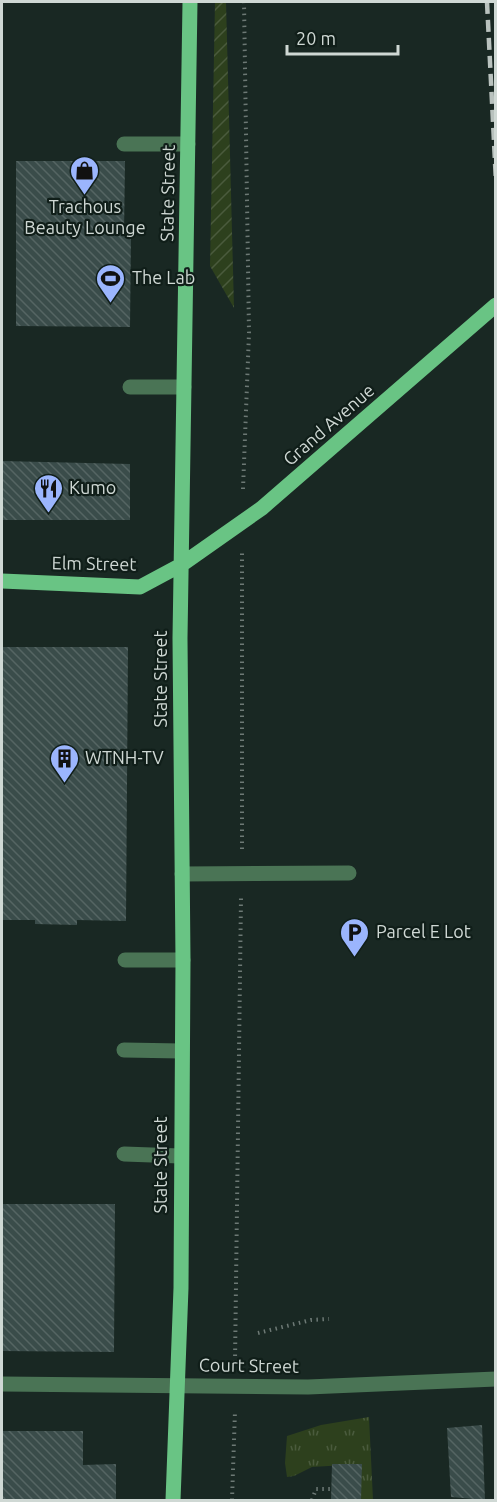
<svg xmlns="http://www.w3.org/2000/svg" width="497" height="1502" font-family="Ubuntu,sans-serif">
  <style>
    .grass { fill: url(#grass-tufts) }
    .garden { fill: url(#garden-furrows) }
    .building { fill: url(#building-back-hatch) }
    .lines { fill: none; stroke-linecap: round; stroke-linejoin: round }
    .path { stroke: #6d7975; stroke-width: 4; stroke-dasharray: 1.5 4.5; stroke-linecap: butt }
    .minor { stroke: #4a7455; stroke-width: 15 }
    .major { stroke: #69c484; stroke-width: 15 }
    .rail { stroke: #b9c2be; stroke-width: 4.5; stroke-dasharray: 12 6; stroke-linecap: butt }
    .labels { text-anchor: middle; stroke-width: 4.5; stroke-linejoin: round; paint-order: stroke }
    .street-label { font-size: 18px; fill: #cfd8d4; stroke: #101e19 }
    .poi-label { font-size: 18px; fill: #cfd8d4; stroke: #101e19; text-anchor: start }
  </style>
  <defs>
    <pattern id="grass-tufts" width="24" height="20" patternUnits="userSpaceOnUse" patternTransform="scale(1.5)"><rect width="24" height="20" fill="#2d401d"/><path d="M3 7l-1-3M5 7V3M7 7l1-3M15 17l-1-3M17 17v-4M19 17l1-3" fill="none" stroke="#4a5b3d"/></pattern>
    <pattern id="garden-furrows" width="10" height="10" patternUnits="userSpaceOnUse" patternTransform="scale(1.5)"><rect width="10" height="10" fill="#2d401d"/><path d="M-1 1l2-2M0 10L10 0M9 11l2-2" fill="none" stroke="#4a5b3d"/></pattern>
    <pattern id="building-back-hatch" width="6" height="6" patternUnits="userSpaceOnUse" patternTransform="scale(1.5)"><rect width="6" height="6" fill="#3a4c4a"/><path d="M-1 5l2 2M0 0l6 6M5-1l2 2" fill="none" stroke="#556563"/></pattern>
  </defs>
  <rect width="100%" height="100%" fill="#192823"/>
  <path class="grass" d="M 369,1417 L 373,1500 L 361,1500 L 361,1464 L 312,1467 L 294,1476 L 287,1477 L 285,1463 L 287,1436 L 321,1425 Z"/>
  <path class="garden" d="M 215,2 L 226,2 L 234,308 L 210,266 Z"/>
  <path class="building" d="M 16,161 L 125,161 L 124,235 L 131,234 L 130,327 L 16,326 Z
    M 2,461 L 130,464 L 130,520 L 2,520 Z
    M 2,647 L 128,647 L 126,921 L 77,920 L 77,925 L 35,924 L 35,920 L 2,920 Z
    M 2,1204 L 115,1204 L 114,1352 L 2,1351 Z
    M 482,1425 L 485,1500 L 451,1497 L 447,1428 Z
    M 2,1431 L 83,1431 L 83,1465 L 116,1464 L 116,1500 L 2,1500 Z
    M 332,1464 L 362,1464 L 361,1500 L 331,1500 Z"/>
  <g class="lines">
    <path class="path" d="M 243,489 L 249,333 L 244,2
      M 242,849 L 242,553
      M 258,1333 L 311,1320 L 329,1319
      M 235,1362 L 241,898
      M 232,1500 L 235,1411
      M 312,1500 L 316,1489 L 331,1489"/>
    <path class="minor" d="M 124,144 L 188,144
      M 130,387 L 184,387
      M 182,874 L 349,873
      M 125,960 L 183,960
      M 124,1050 L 181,1051
      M 124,1154 L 180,1156
      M 2,1384 L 308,1387 L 496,1379"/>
    <path class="major" d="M 2,581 L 140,587 L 181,565 L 262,508 L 496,305
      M 173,1500 L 181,1288 L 183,960 L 180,638 L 190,2"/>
    <path class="rail" d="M 487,2 L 496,182"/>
  </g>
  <defs>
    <symbol id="shop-pin" viewBox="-11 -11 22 30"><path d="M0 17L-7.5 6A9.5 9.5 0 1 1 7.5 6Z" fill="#9bb5fd" stroke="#101e19"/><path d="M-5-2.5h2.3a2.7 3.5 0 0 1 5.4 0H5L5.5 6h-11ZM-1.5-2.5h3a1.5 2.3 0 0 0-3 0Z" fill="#111"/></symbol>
    <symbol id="stadium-pin" viewBox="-11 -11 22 30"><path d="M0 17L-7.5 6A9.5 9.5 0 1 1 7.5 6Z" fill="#9bb5fd" stroke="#101e19"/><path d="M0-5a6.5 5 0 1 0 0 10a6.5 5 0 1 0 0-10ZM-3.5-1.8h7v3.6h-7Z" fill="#111"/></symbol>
    <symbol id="restaurant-pin" viewBox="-11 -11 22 30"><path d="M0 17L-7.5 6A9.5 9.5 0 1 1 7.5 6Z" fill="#9bb5fd" stroke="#101e19"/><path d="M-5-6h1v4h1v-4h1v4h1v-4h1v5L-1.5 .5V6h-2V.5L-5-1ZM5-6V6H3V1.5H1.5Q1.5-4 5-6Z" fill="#111"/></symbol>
    <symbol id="building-pin" viewBox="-11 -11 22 30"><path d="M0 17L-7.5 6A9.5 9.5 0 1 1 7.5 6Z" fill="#9bb5fd" stroke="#101e19"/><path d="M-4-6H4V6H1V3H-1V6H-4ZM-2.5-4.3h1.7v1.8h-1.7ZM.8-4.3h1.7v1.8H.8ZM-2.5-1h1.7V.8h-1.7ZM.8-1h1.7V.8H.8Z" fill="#111"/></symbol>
    <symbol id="parking-pin" viewBox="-11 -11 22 30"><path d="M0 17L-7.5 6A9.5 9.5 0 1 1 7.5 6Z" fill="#9bb5fd" stroke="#101e19"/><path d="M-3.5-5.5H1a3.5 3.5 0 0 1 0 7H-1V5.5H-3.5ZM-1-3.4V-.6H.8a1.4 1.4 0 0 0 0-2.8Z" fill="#111"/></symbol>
  </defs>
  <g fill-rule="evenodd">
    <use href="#shop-pin" x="68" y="154" width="33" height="45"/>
    <use href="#stadium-pin" x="94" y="262" width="33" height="45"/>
    <use href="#restaurant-pin" x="32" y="472" width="33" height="45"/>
    <use href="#building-pin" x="48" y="742" width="33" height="45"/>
    <use href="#parking-pin" x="338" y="916" width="33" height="45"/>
  </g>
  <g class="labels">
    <g class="street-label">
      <text transform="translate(168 193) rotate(-89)" y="6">State Street</text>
      <text transform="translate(329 425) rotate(-41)" y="6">Grand Avenue</text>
      <text transform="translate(94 564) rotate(1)" y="6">Elm Street</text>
      <text transform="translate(161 679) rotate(-90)" y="6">State Street</text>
      <text transform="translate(161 1165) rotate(-90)" y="6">State Street</text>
      <text transform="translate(249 1366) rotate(1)" y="6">Court Street</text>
    </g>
    <g class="poi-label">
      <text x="85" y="213" text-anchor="middle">Trachous<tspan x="85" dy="21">Beauty Lounge</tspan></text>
      <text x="132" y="284">The Lab</text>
      <text x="69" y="494">Kumo</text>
      <text x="85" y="764">WTNH-TV</text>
      <text x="376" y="938">Parcel E Lot</text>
    </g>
  </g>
  <rect width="497" height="1502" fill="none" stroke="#cfd8d4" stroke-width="6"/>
  <path d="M287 45v9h111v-9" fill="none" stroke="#cfd8d4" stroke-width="3"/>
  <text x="296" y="45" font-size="18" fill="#cfd8d4" stroke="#101e19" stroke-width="4.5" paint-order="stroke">20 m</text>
</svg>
